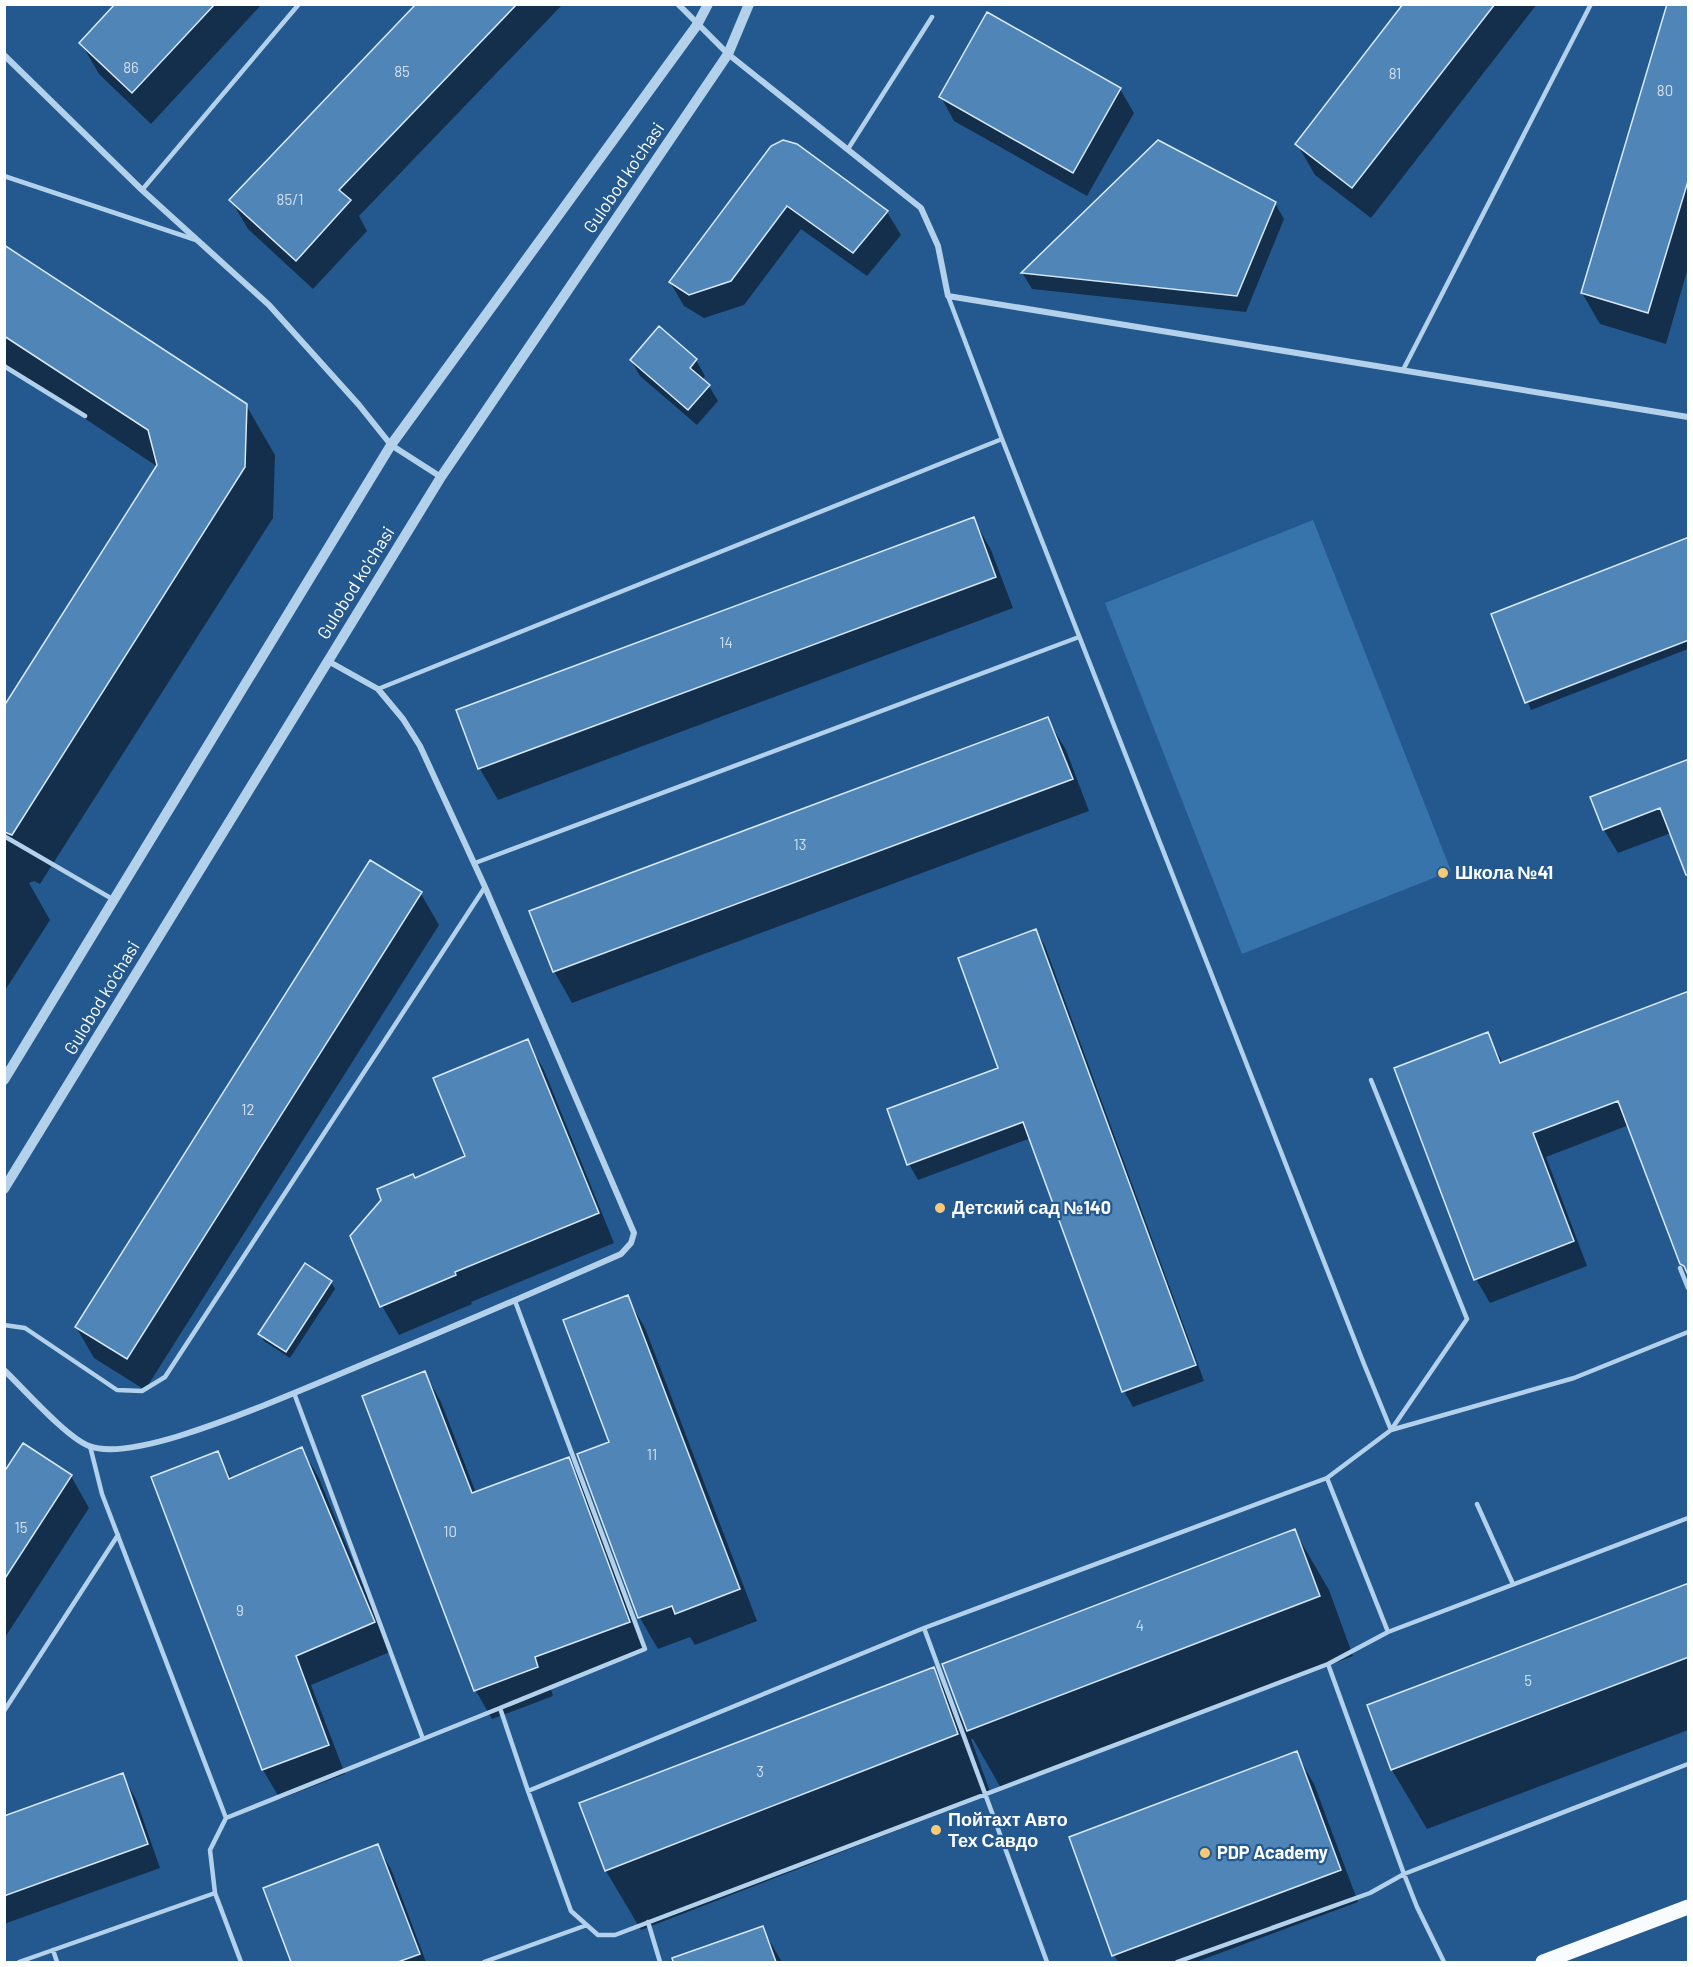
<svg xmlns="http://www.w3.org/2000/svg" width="1693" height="1967" font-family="Barlow,sans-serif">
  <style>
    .green { fill: #3874ac }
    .shadow { fill: #0007 }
    .building { fill: #5085b8; stroke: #d9e9f9; stroke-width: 1.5 }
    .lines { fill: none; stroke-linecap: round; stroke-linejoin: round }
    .service { stroke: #b4d1ec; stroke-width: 4.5 }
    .minor { stroke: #b4d1ec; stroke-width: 6 }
    .tertiary { stroke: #b4d1ec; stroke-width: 10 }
    .primary { stroke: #f9fcff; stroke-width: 15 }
    .poi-dot { fill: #f7ca77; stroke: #24598f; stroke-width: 2 }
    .labels { text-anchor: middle; stroke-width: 4.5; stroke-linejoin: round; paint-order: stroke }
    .number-label { font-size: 15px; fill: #d3e0ed }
    .street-label { font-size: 18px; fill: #fff; stroke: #24598f }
    .poi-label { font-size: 18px; font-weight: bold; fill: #fff; stroke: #24598f; text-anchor: start }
  </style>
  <rect width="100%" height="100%" fill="#24598f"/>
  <path class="green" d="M 1313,520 L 1451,871 L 1242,954 L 1105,603 Z"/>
  <path class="shadow" d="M 117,4 L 262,4 L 151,124 L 99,74 L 81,43 Z
    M 419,4 L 563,4 L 359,216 L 367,231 L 313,289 L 248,229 L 231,200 Z
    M 1405,4 L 1537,4 L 1371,218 L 1315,175 L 1297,144 Z
    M 1688,4 L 1688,268 L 1666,344 L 1600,324 L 1582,293 Z
    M 1120,89 L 1134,113 L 1087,196 L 954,121 L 941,97 Z
    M 1159,141 L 1275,203 L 1284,219 L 1246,312 L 1032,289 L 1023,274 Z
    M 772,147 L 887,212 L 901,235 L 867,276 L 801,229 L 744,305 L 704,318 L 684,306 L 670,282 Z
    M 4,247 L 246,405 L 275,455 L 273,518 L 40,884 L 34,881 L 29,883 L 50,920 L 4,992 L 4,709 L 158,467 L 4,365 Z
    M 631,360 L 696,360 L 705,376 L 702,380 L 709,386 L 718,401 L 697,425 L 640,376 Z
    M 973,518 L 991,550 L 1013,608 L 498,800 L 480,769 L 458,711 Z
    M 1688,539 L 1688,649 L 1531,710 L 1493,615 Z
    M 1047,718 L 1066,750 L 1089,811 L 572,1003 L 554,971 Z
    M 1688,761 L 1688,879 L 1671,833 L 1618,853 L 1604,830 L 1592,797 Z
    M 421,894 L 439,925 L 145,1390 L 94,1358 L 76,1327 Z
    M 1036,931 L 1045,946 L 1204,1381 L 1133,1407 L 1124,1391 L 1031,1138 L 918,1180 L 909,1164 L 1000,1069 Z
    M 1688,993 L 1629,1125 L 1546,1157 L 1587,1266 L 1490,1303 L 1476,1279 L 1487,1034 L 1503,1063 Z
    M 527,1041 L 544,1070 L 614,1243 L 471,1302 L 472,1304 L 399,1335 L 382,1306 L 467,1157 Z
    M 331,1282 L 335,1289 L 290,1358 L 264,1341 L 260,1334 Z
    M 627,1297 L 645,1328 L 757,1621 L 695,1645 L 690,1637 L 658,1649 L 640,1618 L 579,1455 L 611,1443 Z
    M 425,1373 L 441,1402 L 476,1493 L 568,1459 L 584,1487 L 645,1650 L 550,1686 L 553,1696 L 492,1719 L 476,1691 L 364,1397 Z
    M 302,1449 L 319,1478 L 390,1652 L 311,1685 L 345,1774 L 280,1799 L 263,1770 L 217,1453 L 232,1479 Z
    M 4,1474 L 71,1476 L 89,1508 L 4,1639 Z
    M 1294,1530 L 1329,1590 L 1353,1656 L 1002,1790 L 973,1739 L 971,1739 L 991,1794 L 641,1930 L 606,1871 L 581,1804 L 933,1669 L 962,1720 Z
    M 1688,1584 L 1688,1730 L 1427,1829 L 1392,1770 Z
    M 1296,1753 L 1314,1784 L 1358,1902 L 1196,1962 L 1118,1962 L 1114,1955 Z
    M 122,1775 L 136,1799 L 160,1868 L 4,1924 L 4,1818 Z
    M 377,1846 L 391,1869 L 426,1962 L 293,1962 L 265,1889 Z
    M 762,1928 L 782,1962 L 666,1962 Z"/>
  <path class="building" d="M 115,4 L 215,4 L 132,93 L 79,43 Z
    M 416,4 L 517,4 L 339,190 L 351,200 L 296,261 L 229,200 Z
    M 1403,4 L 1495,4 L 1352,188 L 1295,144 Z
    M 1667,4 L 1689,4 L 1689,178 L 1648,313 L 1581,293 Z
    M 987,12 L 1121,88 L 1073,173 L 939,97 Z
    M 783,140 L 797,144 L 888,211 L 853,253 L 787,206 L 731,281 L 689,295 L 669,282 L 771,146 Z
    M 1158,140 L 1276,202 L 1237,296 L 1021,273 Z
    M 4,245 L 247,404 L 245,467 L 12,835 L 4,832 L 4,706 L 157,465 L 148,430 L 4,336 Z
    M 659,326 L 697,359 L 690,368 L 710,385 L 688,410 L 630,360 Z
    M 974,517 L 996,577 L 478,769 L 456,710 Z
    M 1689,537 L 1689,640 L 1525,703 L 1491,614 Z
    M 1048,717 L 1073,779 L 553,972 L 529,911 Z
    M 1689,759 L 1689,875 L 1686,875 L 1660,808 L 1603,830 L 1590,797 Z
    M 370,860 L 422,892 L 127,1359 L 75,1327 Z
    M 1036,929 L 1196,1365 L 1122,1392 L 1023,1122 L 907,1165 L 887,1109 L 998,1068 L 958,958 Z
    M 1689,991 L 1689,1277 L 1684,1266 L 1680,1264 L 1618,1101 L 1533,1133 L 1574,1241 L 1474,1280 L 1394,1068 L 1488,1032 L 1500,1063 Z
    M 528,1039 L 599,1213 L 455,1272 L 456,1275 L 380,1307 L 350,1236 L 381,1200 L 377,1189 L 413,1174 L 415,1178 L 465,1156 L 433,1078 Z
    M 305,1263 L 332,1281 L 286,1352 L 258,1334 Z
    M 628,1295 L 740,1589 L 675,1614 L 672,1606 L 638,1618 L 577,1454 L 609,1442 L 563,1320 Z
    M 425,1371 L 472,1493 L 569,1457 L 630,1622 L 535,1657 L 538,1667 L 474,1691 L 362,1396 Z
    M 23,1443 L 72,1475 L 4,1580 L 4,1472 Z
    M 302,1447 L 375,1622 L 296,1656 L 329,1745 L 262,1770 L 151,1477 L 218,1451 L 229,1479 Z
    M 1295,1529 L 1320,1596 L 967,1731 L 942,1664 Z
    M 1689,1583 L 1689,1657 L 1391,1770 L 1367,1705 Z
    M 934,1667 L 958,1734 L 605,1871 L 579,1803 Z
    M 1297,1751 L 1341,1870 L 1112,1956 L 1069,1837 Z
    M 123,1773 L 148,1844 L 4,1896 L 4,1816 Z
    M 378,1844 L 420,1954 L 398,1962 L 291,1962 L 263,1888 Z
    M 763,1926 L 776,1962 L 673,1962 L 672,1958 Z"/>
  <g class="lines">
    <path class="service" d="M 848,149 L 932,17
      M 4,176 L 196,240
      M 142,190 L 299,4
      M 948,296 L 1002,439 L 1364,1364 L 1391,1430 L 1327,1478 L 1388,1632
      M 4,366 L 85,416
      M 1403,370 L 1591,4
      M 378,689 L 1002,439
      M 4,836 L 114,900
      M 475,863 L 1079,637
      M 1371,1080 L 1467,1319 L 1391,1430 L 1574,1378 L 1688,1332
      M 1680,1268 L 1688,1288
      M 4,1325 L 25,1328 L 117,1390 L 142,1391 L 165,1377 L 485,887
      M 294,1393 L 423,1739
      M 90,1446 L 102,1494 L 226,1818
      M 1477,1504 L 1513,1584
      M 924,1628 L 1047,1962
      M 1328,1664 L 1404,1874 L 1688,1764
      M 500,1708 L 645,1649 L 515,1301
      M 4,1711 L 118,1535
      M 528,1791 L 571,1911 L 598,1935 L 615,1935 L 1328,1664 L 1388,1632 L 1688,1518
      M 215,1893 L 241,1962
      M 648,1922 L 660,1962
      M 53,1950 L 57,1962
      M 19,1962 L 215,1893 L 210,1850 L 226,1818 L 500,1708 L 528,1791 L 924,1628 L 1327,1478
      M 484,1962 L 587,1925
      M 1177,1962 L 1370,1893 L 1404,1874 L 1417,1907 L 1444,1962"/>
    <path class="minor" d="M 678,4 L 728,54 L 921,208 L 938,246 L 948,296 L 1688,417
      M 4,55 L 142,190 L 269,305 L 359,405 L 391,445 L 441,477
      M 4,1370 C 24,1389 66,1437 89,1446 C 112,1455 156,1443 179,1436 C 242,1416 304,1389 366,1363 C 451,1328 537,1291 621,1254 L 631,1243 L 634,1233 L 485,887 L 420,746 L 403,719 L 378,689 L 328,661"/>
    <path class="tertiary" d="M 4,1080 L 391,445 L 697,25 L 708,4
      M 4,1189 L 441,477 L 728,54 L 749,4"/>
    <path class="primary" d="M 1543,1962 L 1688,1907"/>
  </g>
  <g class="poi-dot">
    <circle cx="1443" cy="873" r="6"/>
    <circle cx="940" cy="1208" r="6"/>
    <circle cx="936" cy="1830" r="6"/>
    <circle cx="1205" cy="1853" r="6"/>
  </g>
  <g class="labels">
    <g class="number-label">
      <text x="131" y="73">86</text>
      <text x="402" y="77">85</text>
      <text x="1395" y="79">81</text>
      <text x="1665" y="96">80</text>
      <text x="290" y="205">85/1</text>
      <text x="726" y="648">14</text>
      <text x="800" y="850">13</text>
      <text x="248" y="1115">12</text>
      <text x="652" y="1460">11</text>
      <text x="21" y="1533">15</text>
      <text x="450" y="1537">10</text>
      <text x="240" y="1616">9</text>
      <text x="1140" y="1631">4</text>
      <text x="1528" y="1686">5</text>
      <text x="760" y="1777">3</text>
    </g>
    <g class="street-label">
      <text transform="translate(624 178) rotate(-56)" y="6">Gulobod ko'chasi</text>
      <text transform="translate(356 583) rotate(-58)" y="6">Gulobod ko'chasi</text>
      <text transform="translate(102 998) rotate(-59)" y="6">Gulobod ko'chasi</text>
    </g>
    <g class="poi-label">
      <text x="1455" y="879">Школа №41</text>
      <text x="952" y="1214">Детский сад №140</text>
      <text x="948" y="1826">Пойтахт Авто<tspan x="948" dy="21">Тех Савдо</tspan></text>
      <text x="1217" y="1859">PDP Academy</text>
    </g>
  </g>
  <rect width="1693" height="1967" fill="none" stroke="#ffffff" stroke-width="12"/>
</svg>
